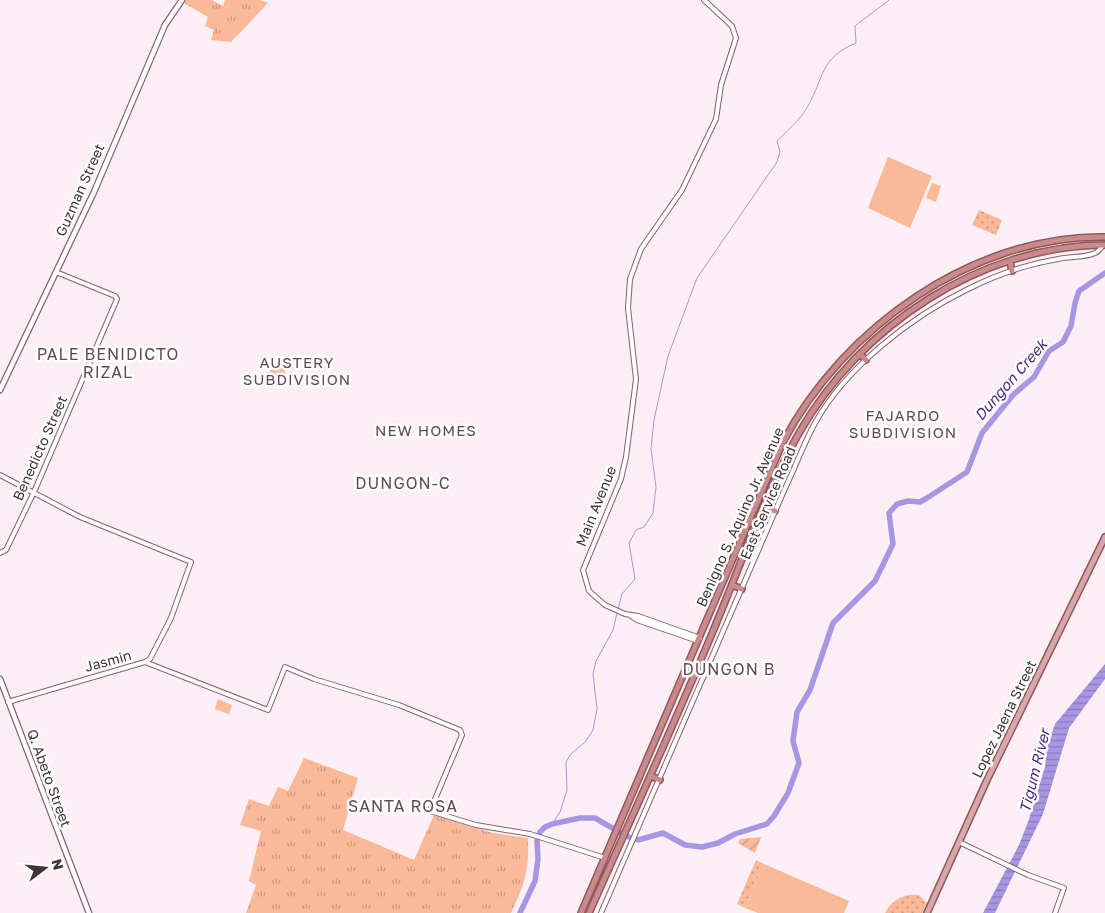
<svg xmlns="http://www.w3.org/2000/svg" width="1105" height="913" font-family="'Golos Text',sans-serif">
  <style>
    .grass { fill: url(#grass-tufts) }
    .park { fill: url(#park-dots) }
    .garden { fill: url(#garden-furrows) }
    .pitch { fill: #fab999 }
    .water { fill: url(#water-rules) }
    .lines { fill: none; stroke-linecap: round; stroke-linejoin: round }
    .stream { stroke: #a796e3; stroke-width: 1 }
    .river { stroke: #a796e3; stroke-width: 5.5 }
    .tertiary-casing { stroke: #806370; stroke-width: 6 }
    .secondary-casing { stroke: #806370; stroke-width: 7 }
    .primary-casing { stroke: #91595c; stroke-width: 8 }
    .trunk-casing { stroke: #91595c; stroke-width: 8 }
    .tertiary { stroke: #fff; stroke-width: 4 }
    .secondary { stroke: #fff; stroke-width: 4.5 }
    .primary { stroke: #d7a7a9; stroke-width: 5 }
    .trunk { stroke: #ca8a8c; stroke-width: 5 }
    .labels { text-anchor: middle; stroke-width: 5; stroke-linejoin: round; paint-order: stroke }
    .street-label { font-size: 14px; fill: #403339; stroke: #fff }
    .neighbourhood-label { font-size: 15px; letter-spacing: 1px; fill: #644955; stroke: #fff }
    .water-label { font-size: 15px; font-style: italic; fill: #472a83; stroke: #fff }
    .quarter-label { font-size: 16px; letter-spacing: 1px; fill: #644955; stroke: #fff }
  </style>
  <defs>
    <pattern id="grass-tufts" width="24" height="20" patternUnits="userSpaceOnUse" patternTransform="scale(1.25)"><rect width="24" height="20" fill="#fab999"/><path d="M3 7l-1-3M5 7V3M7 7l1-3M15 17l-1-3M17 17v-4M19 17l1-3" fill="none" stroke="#cc977e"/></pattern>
    <pattern id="park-dots" width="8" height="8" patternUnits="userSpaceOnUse" patternTransform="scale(1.25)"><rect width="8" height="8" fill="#fab999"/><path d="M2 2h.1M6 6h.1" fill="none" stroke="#cc977e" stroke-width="1.8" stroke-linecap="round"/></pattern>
    <pattern id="garden-furrows" width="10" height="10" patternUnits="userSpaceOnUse" patternTransform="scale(1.25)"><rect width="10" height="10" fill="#fab999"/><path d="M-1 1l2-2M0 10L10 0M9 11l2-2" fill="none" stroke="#cc977e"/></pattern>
    <pattern id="water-rules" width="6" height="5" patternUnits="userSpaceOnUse" patternTransform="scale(1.25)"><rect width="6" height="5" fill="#a796e3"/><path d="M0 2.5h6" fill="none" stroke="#897bb9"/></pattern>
  </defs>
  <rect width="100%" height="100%" fill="#fdeff5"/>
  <path class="grass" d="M 186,0 L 212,0 L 223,6 L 225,0 L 261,0 L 268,3 L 231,42 L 211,40 L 214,30 L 205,26 L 208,17 L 184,3 Z
    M 304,758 L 358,778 L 343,830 L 414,860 L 434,815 L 493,833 L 528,838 C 529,871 525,883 511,913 L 246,913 L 256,885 L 249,881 L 261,831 L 240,825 L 249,799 L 269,806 L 278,787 L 288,791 Z"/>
  <path class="park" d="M 979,210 L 1002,220 L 996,235 L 972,225 Z
    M 756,860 L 764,864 L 745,908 L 737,904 Z
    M 919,895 L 927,903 L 922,913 L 885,913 C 892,900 904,893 919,895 Z"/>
  <path class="garden" d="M 761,837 L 755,853 L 738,843 L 740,839 Z"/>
  <path class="pitch" d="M 888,157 L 932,176 L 910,228 L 868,208 Z
    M 932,183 L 941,186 L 936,202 L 926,198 Z
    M 272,365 L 286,370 L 282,379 L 269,373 Z
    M 218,699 L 232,705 L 229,714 L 215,709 Z
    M 764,864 L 849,901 L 844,913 L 758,913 L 745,908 Z"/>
  <path class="water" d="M 1105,664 L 1105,679 L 1069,728 L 1043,814 L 995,913 L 983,913 L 1019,845 L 1028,822 L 1045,767 L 1047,747 L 1055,724 Z"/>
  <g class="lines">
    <path class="stream" d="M 618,609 L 622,594 L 635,579 L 629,543 L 636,530 L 644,527 L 653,513 L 656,487 L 651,449 L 654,420 L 668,356 L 697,278 L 777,162 L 780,152 L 777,141 C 788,130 801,119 808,106 C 825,76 819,59 856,43 L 855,26 L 889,0
      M 552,824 L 560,812 L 567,790 L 566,762 L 570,755 L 586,741 L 593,730 L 597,709 L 593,674 L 596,661 L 613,630 L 617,613"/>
    <path class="river" d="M 520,913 L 535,881 L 538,859 L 537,841 L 540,832 L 545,827 L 552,824 L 580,818 L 595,818 L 626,836 L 638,840 L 663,833 L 685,845 L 702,847 L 718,843 L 735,834 L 767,824 L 774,816 L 788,793 L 799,763 L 793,741 L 797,712 L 810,690 L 833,623 L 875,581 L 893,544 L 889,513 L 897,504 L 908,501 L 920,502 L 927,498 L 967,472 L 982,433 L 1013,395 L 1034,377 L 1049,351 L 1063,342 L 1071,326 L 1075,303 L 1079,291 L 1105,273"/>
    <defs>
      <path id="tertiary" d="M 0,475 L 80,517 L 191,562 L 171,618 L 150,659 L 145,662
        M 0,553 L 6,550 L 34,492 L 117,299 L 115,296 L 56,272
        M 631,616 L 637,620 L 698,641
        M 700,638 L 638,616 L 625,614 L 605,605 L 589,591 L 583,570 L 621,479 L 626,457 L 636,379 L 628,308 L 630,279 L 641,249 L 682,190 L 716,119 L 721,85 L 736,38 L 732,26 L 704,0
        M 8,702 L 145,662 L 268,710 L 285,667 L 314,679 L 399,705 L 460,730 L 462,735 L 430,811 L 476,825 L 530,834 L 605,858
        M 959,842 L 1028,875 L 1064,888 L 1055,913
        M 601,913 L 783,493 C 794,470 803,445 815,423 C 846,367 911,317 968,289 C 996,275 1027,264 1058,259 C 1070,256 1085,258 1095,253 C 1099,251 1101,248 1103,245"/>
      <path id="secondary" d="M 0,390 L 94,192 L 165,25 L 182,0
        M 0,679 L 89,913"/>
      <path id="primary" d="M 927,913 L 987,780 L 1105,537"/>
      <path id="trunk" d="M 1010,262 L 1012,271
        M 860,354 L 866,360
        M 765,507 L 775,511
        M 732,585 L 742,589
        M 651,776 L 660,780
        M 581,913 L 783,442 C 843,328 973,235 1105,237
        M 589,913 C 630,821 672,729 711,636 C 739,570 764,495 799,433 C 859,327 981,245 1105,245"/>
    </defs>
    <use href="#tertiary" class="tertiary-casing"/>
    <use href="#secondary" class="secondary-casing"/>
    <use href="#primary" class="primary-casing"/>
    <use href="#trunk" class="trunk-casing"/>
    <use href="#tertiary" class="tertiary"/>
    <use href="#secondary" class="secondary"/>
    <use href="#primary" class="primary"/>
    <use href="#trunk" class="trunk"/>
  </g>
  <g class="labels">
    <g class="street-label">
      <text transform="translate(80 190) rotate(-66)" y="5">Guzman Street</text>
      <text transform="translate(40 448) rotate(-66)" y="5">Benedicto Street</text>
      <text transform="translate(768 503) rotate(-67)" y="5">East Service Road</text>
      <text transform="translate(596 506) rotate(-68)" y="5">Main Avenue</text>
      <text transform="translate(740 517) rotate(-66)" y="5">Benigno S. Aquino Jr. Avenue</text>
      <text transform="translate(108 661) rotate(-15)" y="5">Jasmin</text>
      <text transform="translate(1004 719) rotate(-64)" y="5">Lopez Jaena Street</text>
      <text transform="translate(49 778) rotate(70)" y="5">Q. Abeto Street</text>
    </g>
    <g class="neighbourhood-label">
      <text x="297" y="368">AUSTERY<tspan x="297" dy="17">SUBDIVISION</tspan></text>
      <text x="903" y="421">FAJARDO<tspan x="903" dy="17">SUBDIVISION</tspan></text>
      <text x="426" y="436">NEW HOMES</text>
    </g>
    <g class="water-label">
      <text transform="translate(1011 380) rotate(-49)" y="5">Dungon Creek</text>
      <text transform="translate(1035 771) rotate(-76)" y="5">Tigum River</text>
    </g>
    <g class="quarter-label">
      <text x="108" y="360">PALE BENIDICTO<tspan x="108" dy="18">RIZAL</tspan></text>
      <text x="403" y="489">DUNGON-C</text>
      <text x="729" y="675">DUNGON B</text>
      <text x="403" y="812">SANTA ROSA</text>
    </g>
  </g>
  <g transform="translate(45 868) rotate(74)" stroke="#ffffff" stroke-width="4" paint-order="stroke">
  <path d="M0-4L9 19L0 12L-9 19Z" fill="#403339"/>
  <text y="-8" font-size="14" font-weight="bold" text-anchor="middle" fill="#403339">N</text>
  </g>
</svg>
